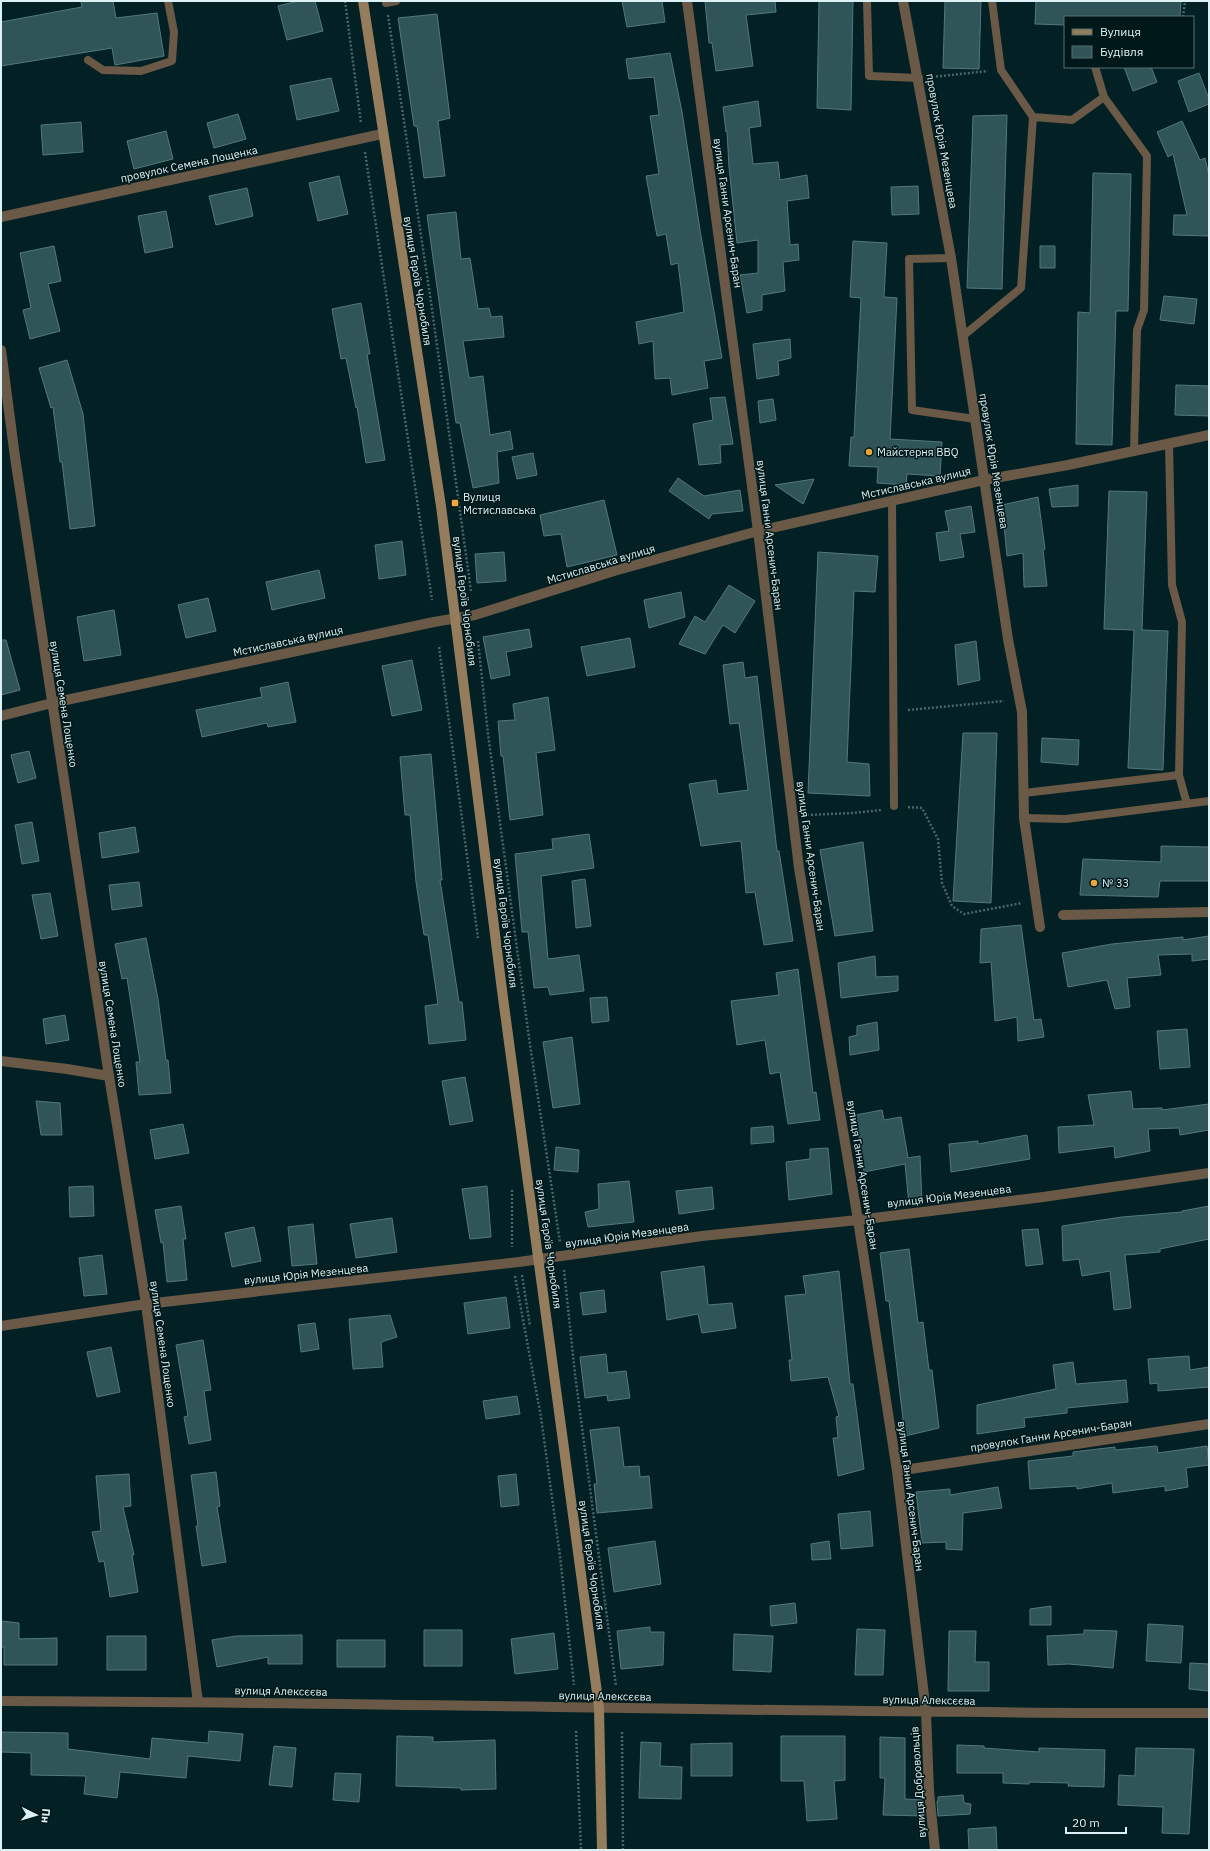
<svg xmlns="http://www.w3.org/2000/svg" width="1210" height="1851" font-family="'IBM Plex Sans',sans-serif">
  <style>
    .building { fill: #2f5559; stroke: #52797d }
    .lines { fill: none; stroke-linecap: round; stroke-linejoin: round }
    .path { stroke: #4b6669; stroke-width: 2.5; stroke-dasharray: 2 2; stroke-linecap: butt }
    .lane { stroke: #695946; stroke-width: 8 }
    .street { stroke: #695946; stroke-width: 10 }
    .secondary { stroke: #957c5c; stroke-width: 10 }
    .poi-dot { fill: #efa73d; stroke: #00181a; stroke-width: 1.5 }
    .labels { text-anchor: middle; stroke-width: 3; stroke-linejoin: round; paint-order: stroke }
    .street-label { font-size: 11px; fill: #dcf1f3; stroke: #00181a }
    .poi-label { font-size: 11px; fill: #dcf1f3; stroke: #00181a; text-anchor: start }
  </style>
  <rect width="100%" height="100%" fill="#032124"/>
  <path class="building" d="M 81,1 L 113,1 L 116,18 L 157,13 L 164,56 L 115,65 L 112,48 L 1,66 L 1,22 L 82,7 Z
    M 298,1 L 315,1 L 323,31 L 287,40 L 278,6 Z
    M 622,1 L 662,1 L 665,22 L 627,27 Z
    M 705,1 L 775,1 L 776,12 L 746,15 L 753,66 L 716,71 L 712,43 L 709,43 Z
    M 819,1 L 853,1 L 851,110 L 817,108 Z
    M 945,1 L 981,1 L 979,69 L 943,68 Z
    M 1036,1 L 1181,1 L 1180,17 L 1065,17 L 1065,25 L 1035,24 Z
    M 437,14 L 450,118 L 438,121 L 445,176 L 424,178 L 417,126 L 414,126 L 398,18 Z
    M 670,53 L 682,112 L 700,230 L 722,358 L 704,361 L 708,388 L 672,395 L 670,378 L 655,379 L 653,341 L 639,344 L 636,322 L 684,312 L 678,263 L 671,265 L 666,234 L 657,236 L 646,176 L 659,174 L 650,116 L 659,115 L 654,77 L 629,79 L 626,59 Z
    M 1124,67 L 1151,67 L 1157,82 L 1133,91 Z
    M 1199,73 L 1209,99 L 1209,104 L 1189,112 L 1178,81 Z
    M 331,78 L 339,111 L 297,120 L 290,86 Z
    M 758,101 L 761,126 L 749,128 L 753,164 L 778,162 L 780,180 L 807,175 L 809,198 L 787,201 L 790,245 L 798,244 L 799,260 L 783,262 L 785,291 L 762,295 L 762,310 L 747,313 L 740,275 L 758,273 L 758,240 L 737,243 L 729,167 L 727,131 L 726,132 L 723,107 Z
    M 238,114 L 246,139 L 214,148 L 207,123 Z
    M 1007,115 L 1002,289 L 967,288 L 973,116 Z
    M 1182,121 L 1200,160 L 1205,158 L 1209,176 L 1209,236 L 1173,235 L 1174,215 L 1187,215 L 1173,154 L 1168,157 L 1157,132 Z
    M 81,122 L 83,152 L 43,155 L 41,125 Z
    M 166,131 L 173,159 L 134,169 L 127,141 Z
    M 1093,173 L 1131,174 L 1128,311 L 1116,311 L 1112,445 L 1076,444 L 1078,312 L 1090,313 Z
    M 339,176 L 348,214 L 318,221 L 309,183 Z
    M 918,186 L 919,214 L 892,215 L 891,187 Z
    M 247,188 L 253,216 L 216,225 L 209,196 Z
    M 166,211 L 173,247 L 145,253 L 138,216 Z
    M 456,212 L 461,259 L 470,258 L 478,309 L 489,308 L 491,317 L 502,316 L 504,337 L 463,341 L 469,378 L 483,376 L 490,435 L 510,431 L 513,449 L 497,452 L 499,483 L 473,488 L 460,423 L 456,423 L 427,215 Z
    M 853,241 L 887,243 L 884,297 L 897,298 L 890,439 L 942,442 L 940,476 L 907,474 L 906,485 L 877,483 L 878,467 L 849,466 L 851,437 L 854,437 L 861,298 L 850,297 Z
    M 54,246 L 61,281 L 48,284 L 60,331 L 30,339 L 23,310 L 31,308 L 20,253 Z
    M 1040,246 L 1055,246 L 1055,268 L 1040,268 Z
    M 1164,296 L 1197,299 L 1194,324 L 1160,320 Z
    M 361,303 L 370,354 L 367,354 L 385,460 L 366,463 L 357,407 L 356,408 L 346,358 L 341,359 L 332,309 Z
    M 790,339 L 791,358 L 778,361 L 779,375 L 757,379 L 753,344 Z
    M 67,360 L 83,414 L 95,526 L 70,529 L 62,462 L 60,462 L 53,407 L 51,408 L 39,368 Z
    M 1176,385 L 1209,386 L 1209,416 L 1175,415 Z
    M 725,397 L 733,444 L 720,445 L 721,463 L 699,465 L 693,424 L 713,420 L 710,398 Z
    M 773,399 L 776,420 L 760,423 L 758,401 Z
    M 533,453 L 537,475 L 517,479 L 512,457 Z
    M 678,478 L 704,496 L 740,490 L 743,511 L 712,514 L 709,519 L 669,491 Z
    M 814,479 L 803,504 L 775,485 Z
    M 1078,485 L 1078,506 L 1052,507 L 1049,489 Z
    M 1109,491 L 1147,492 L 1142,630 L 1168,631 L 1163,770 L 1128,768 L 1134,630 L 1104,629 Z
    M 1038,497 L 1045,549 L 1043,550 L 1047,586 L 1024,587 L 1023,553 L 1007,556 L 1002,505 Z
    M 604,500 L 617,555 L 567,567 L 561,534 L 544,536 L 540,515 Z
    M 971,506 L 975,532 L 960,534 L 964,557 L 940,561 L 936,533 L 949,531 L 945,511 Z
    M 402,541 L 406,575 L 379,579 L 375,545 Z
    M 504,552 L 506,581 L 477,583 L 475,554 Z
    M 818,552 L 878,556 L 875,592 L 854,591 L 847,762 L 869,764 L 870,796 L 808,793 Z
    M 319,570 L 325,598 L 272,610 L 266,582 Z
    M 729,585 L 755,601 L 735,633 L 723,625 L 705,654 L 679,644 L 695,616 L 705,622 Z
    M 681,592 L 685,617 L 649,628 L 644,600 Z
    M 208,598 L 216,631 L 186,638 L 178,605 Z
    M 114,610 L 121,655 L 84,661 L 77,617 Z
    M 529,629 L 532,647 L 506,652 L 510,675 L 491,679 L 483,637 Z
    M 630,638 L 635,667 L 587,676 L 581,647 Z
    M 1,640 L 6,640 L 20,690 L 1,695 Z
    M 976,641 L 980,680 L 958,685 L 955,645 Z
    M 412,660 L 422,710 L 392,716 L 382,666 Z
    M 743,662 L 745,678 L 757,676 L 777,851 L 779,851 L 793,941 L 764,945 L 755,892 L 746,893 L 741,841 L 701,846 L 689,784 L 716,780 L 718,794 L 748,790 L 739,723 L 730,724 L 723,665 Z
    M 288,682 L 296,722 L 268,727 L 267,723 L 202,737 L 196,710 L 262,697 L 260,688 Z
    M 548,697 L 555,750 L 536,753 L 543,815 L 510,820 L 503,756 L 501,756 L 498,721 L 515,720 L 513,704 Z
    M 963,733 L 997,733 L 991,903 L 953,901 Z
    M 1042,738 L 1079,740 L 1078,765 L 1041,762 Z
    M 29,751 L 36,778 L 18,783 L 11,755 Z
    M 431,754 L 442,880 L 440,880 L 459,1002 L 462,1002 L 466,1040 L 429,1044 L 425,1006 L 438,1004 L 428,935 L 424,935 L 416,882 L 410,815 L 405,815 L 400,757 Z
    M 32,822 L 39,861 L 22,864 L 15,825 Z
    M 135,827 L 139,852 L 102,858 L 99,833 Z
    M 589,834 L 594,868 L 541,876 L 548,959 L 579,955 L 584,991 L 550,995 L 548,987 L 534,988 L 528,932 L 522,932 L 515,854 L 553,849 L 552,839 Z
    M 863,842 L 873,931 L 835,936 L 820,850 Z
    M 1161,846 L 1209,847 L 1209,881 L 1160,881 L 1158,897 L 1080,895 L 1083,859 L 1161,862 Z
    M 585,879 L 591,926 L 576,928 L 572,881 Z
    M 139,882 L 142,906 L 112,910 L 109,885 Z
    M 50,893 L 58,936 L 41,939 L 32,895 Z
    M 1021,925 L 1034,1020 L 1041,1019 L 1044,1037 L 1018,1041 L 1017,1017 L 995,1021 L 991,962 L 980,963 L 981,929 Z
    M 1209,936 L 1209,959 L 1192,961 L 1192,954 L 1158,955 L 1161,975 L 1127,978 L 1130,1007 L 1115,1009 L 1107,980 L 1068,987 L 1062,953 L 1112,944 L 1183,937 L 1183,940 Z
    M 146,938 L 158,999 L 166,1060 L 168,1060 L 171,1093 L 139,1095 L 136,1062 L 140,1062 L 127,978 L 122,979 L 115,944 Z
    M 875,956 L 876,977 L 898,976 L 898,991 L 841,998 L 838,963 Z
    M 798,969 L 813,1093 L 816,1092 L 820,1120 L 788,1124 L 780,1072 L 770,1074 L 765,1040 L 737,1045 L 731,1001 L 779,995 L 776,973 Z
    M 607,997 L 609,1021 L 592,1023 L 590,998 Z
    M 65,1015 L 69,1040 L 46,1044 L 43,1019 Z
    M 877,1022 L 879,1050 L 850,1055 L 849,1037 L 857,1035 L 857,1026 Z
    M 1187,1029 L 1190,1067 L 1160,1069 L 1157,1031 Z
    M 572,1037 L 580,1104 L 553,1108 L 543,1042 Z
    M 465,1077 L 473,1121 L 450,1125 L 442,1081 Z
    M 1131,1091 L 1133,1109 L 1162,1108 L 1162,1110 L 1209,1104 L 1209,1130 L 1180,1135 L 1179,1128 L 1148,1129 L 1150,1151 L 1115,1158 L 1114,1146 L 1059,1153 L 1058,1127 L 1094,1125 L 1088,1095 Z
    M 36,1101 L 60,1103 L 62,1135 L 41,1135 Z
    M 882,1110 L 884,1120 L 901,1117 L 908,1158 L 920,1156 L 922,1204 L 909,1205 L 905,1164 L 864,1172 L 856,1115 Z
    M 183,1124 L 189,1153 L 155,1159 L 150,1130 Z
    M 773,1126 L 774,1142 L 751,1144 L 751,1128 Z
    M 1027,1135 L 1030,1159 L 951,1172 L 949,1144 L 978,1141 L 978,1144 Z
    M 556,1147 L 579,1150 L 578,1172 L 554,1170 Z
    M 828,1148 L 832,1194 L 789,1200 L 786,1162 L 810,1159 L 810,1149 Z
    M 629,1181 L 634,1222 L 588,1227 L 585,1212 L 599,1209 L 598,1184 Z
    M 93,1186 L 94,1216 L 70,1217 L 69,1187 Z
    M 487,1186 L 491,1237 L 470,1239 L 462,1189 Z
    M 712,1187 L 714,1209 L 679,1214 L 676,1191 Z
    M 181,1206 L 186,1239 L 183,1239 L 187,1280 L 167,1282 L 163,1242 L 161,1243 L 155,1210 Z
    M 1209,1206 L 1209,1239 L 1160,1249 L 1160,1252 L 1125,1255 L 1131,1308 L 1114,1310 L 1110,1271 L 1082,1276 L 1079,1259 L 1063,1261 L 1062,1226 L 1122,1217 L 1182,1212 L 1182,1211 Z
    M 392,1218 L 397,1252 L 356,1258 L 350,1224 Z
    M 313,1224 L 317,1264 L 292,1266 L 288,1227 Z
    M 254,1227 L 261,1261 L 232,1267 L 225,1233 Z
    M 1038,1229 L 1043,1264 L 1026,1266 L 1022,1230 Z
    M 909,1249 L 918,1323 L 923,1322 L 929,1370 L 932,1370 L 939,1428 L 905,1436 L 889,1301 L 886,1301 L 880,1253 Z
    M 102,1255 L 107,1294 L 84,1296 L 79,1258 Z
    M 704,1266 L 708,1305 L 732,1303 L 736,1328 L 702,1333 L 698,1314 L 667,1320 L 661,1272 Z
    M 839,1271 L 850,1384 L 853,1384 L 864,1469 L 838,1476 L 833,1438 L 838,1438 L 836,1417 L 839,1416 L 828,1377 L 791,1381 L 789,1360 L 792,1360 L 785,1296 L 806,1294 L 803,1276 Z
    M 604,1290 L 606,1312 L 583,1315 L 580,1293 Z
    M 506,1297 L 510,1328 L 468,1334 L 464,1303 Z
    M 390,1315 L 397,1337 L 381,1342 L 383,1367 L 353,1369 L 349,1319 Z
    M 315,1323 L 319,1349 L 301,1352 L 298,1325 Z
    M 203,1340 L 211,1390 L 204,1391 L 211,1440 L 189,1444 L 184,1417 L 188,1416 L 176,1345 Z
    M 111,1347 L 120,1392 L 97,1397 L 87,1352 Z
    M 606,1354 L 608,1373 L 626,1371 L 630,1398 L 608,1401 L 607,1395 L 585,1398 L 580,1357 Z
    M 1189,1356 L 1190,1370 L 1209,1367 L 1209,1387 L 1158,1391 L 1158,1383 L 1150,1384 L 1148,1359 Z
    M 1073,1362 L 1076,1384 L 1126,1380 L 1128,1402 L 1067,1408 L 1067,1413 L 1024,1418 L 1025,1427 L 977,1434 L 977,1405 L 1056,1389 L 1053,1365 Z
    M 517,1396 L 520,1414 L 486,1419 L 483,1401 Z
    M 619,1427 L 624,1467 L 639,1466 L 640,1477 L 649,1476 L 652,1508 L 597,1513 L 594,1484 L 597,1484 L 590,1430 Z
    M 1157,1446 L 1158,1453 L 1207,1446 L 1209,1465 L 1186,1468 L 1188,1487 L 1165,1491 L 1165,1486 L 1113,1493 L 1112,1483 L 1077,1489 L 1077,1486 L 1030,1489 L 1028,1461 L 1073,1456 L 1073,1452 L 1115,1447 L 1115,1450 Z
    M 216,1472 L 220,1506 L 217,1507 L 226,1562 L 202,1566 L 196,1526 L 198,1526 L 191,1475 Z
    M 129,1474 L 131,1506 L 123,1507 L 134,1555 L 132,1555 L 138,1592 L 110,1597 L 104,1561 L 99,1562 L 92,1532 L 101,1531 L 96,1476 Z
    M 516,1474 L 519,1505 L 501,1507 L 498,1476 Z
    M 998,1487 L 1002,1508 L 963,1513 L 962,1550 L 946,1549 L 946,1542 L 922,1543 L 916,1492 L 950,1489 L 950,1495 Z
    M 870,1511 L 873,1546 L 841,1549 L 838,1514 Z
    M 655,1541 L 661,1584 L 614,1592 L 608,1548 Z
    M 829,1541 L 831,1559 L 812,1560 L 811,1544 Z
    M 795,1603 L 797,1623 L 771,1626 L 770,1606 Z
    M 1051,1606 L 1051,1625 L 1030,1625 L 1030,1609 Z
    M 1,1621 L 19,1623 L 19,1639 L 57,1638 L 57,1665 L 4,1665 L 4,1647 L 1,1647 Z
    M 1148,1624 L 1183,1626 L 1181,1663 L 1146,1661 Z
    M 650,1627 L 650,1632 L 664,1632 L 663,1665 L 621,1669 L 617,1631 Z
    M 857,1629 L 885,1630 L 883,1675 L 855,1675 Z
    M 424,1630 L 462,1630 L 462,1666 L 424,1666 Z
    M 1084,1630 L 1117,1631 L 1113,1668 L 1069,1664 L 1048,1665 L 1047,1636 L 1084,1634 Z
    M 949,1631 L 976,1631 L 975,1662 L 989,1662 L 989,1691 L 948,1691 Z
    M 554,1633 L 558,1669 L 515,1674 L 511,1639 Z
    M 734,1634 L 773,1636 L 771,1672 L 733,1670 Z
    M 302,1635 L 302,1664 L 268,1664 L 268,1657 L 217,1667 L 212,1640 L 236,1636 Z
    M 107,1636 L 146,1636 L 146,1670 L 107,1670 Z
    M 337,1640 L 385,1640 L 385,1667 L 337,1667 Z
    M 1190,1663 L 1209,1664 L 1209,1691 L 1189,1689 Z
    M 209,1731 L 243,1734 L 240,1761 L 188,1756 L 186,1778 L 120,1772 L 117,1798 L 84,1794 L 86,1776 L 31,1775 L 31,1753 L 1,1752 L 1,1732 L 68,1733 L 68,1749 L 150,1759 L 152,1738 L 208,1743 Z
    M 397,1736 L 433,1737 L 433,1742 L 495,1740 L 496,1789 L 461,1790 L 461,1788 L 396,1786 Z
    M 781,1736 L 845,1736 L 845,1780 L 834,1781 L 837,1819 L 807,1821 L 804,1781 L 781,1781 Z
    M 880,1737 L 905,1738 L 905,1799 L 923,1800 L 925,1816 L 883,1815 L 885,1778 L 880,1778 Z
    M 641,1742 L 661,1743 L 660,1766 L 682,1767 L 681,1799 L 639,1798 Z
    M 732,1743 L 732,1776 L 691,1776 L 691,1744 Z
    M 957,1745 L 984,1746 L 984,1748 L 1039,1752 L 1039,1748 L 1105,1750 L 1104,1787 L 1068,1786 L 1069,1783 L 1029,1782 L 1029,1784 L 1003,1783 L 1003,1773 L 957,1773 Z
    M 274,1746 L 296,1748 L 292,1787 L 269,1785 Z
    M 1136,1748 L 1194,1749 L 1189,1834 L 1162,1833 L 1163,1807 L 1118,1805 L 1119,1775 L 1135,1776 Z
    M 335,1773 L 361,1774 L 359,1802 L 333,1800 Z
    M 963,1795 L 964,1803 L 971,1804 L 970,1814 L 938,1816 L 937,1801 L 938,1801 L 938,1797 Z
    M 996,1827 L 997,1850 L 969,1850 L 968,1829 Z"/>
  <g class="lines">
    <path class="path" d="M 345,1 L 361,123
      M 388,15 L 431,302 L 471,591
      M 1183,17 L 1185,1
      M 932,77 L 988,71
      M 365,152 L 432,600
      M 478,641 L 488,734 L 530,1045 L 560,1242
      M 439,647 L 478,938
      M 908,710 L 1004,701
      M 908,807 L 922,808 L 938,839 L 942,883 L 952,906 L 964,914 L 1022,903
      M 807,815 L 852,813 L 882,810
      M 512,1190 L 512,1247
      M 564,1270 L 575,1374 L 616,1686
      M 522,1275 L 530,1326
      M 515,1276 L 541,1417 L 560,1556 L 574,1685
      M 576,1731 L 581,1850
      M 622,1732 L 623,1850"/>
    <path class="lane" d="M 867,1 L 869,76 L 919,78
      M 992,1 L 1001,70 L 1033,117 L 1072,120 L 1104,97 L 1095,67
      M 386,3 L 396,1
      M 88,60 L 103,70 L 141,71 L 172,61 L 174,32 L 168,1
      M 1104,97 L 1147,156 L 1144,310 L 1137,330 L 1134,451
      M 951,258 L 909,259 L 912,410 L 975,419
      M 963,336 L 1021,288 L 1033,117
      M 1169,443 L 1172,585 L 1182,622 L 1179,775 L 1187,804
      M 892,501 L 894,806
      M 1024,793 L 1179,775
      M 1024,818 L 1066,819 L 1209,801"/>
    <path class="street" d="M 687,1 L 758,531 L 799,868 L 858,1220 L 897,1471 L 926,1712 L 929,1791 L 935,1850
      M 903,1 L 951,258 L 1008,639 L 1022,712 L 1024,818 L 1040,927
      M 1,217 L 382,134
      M 1,350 L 15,457 L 109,1076 L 146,1304 L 198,1702
      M 1,716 L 52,703 L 434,622 L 475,615 L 614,571 L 758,531 L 984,480 L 1068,465 L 1209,435
      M 1063,915 L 1209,912
      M 1,1061 L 67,1069 L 109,1076
      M 1,1326 L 146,1304 L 519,1262 L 702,1236 L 858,1220 L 1043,1197 L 1209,1173
      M 897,1471 L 1209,1424
      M 1,1701 C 404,1702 806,1714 1209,1713"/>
    <path class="secondary" d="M 363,1 L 441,506 L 503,998 L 596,1685 L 599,1708 L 602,1850"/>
  </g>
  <g class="poi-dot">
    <circle cx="869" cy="452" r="4"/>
    <rect x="451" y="499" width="8" height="8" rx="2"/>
    <circle cx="1094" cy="883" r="4"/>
  </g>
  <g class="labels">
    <g class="street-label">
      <text transform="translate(942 141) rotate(80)" y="4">провулок Юрія Мезенцева</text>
      <text transform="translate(189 164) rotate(-12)" y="4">провулок Семена Лощенка</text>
      <text transform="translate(728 213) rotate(82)" y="4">вулиця Ганни Арсенич-Баран</text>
      <text transform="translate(418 281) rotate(81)" y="4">вулиця Героїв Чорнобиля</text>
      <text transform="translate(994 461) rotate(81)" y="4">провулок Юрія Мезенцева</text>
      <text transform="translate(916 483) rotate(-13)" y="4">Мстиславська вулиця</text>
      <text transform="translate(770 535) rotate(83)" y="4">вулиця Ганни Арсенич-Баран</text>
      <text transform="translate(601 564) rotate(-17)" y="4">Мстиславська вулиця</text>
      <text transform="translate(465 601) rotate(83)" y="4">вулиця Героїв Чорнобиля</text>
      <text transform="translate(288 641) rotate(-12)" y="4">Мстиславська вулиця</text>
      <text transform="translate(64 704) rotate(81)" y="4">вулиця Семена Лощенко</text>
      <text transform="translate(811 856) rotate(82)" y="4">вулиця Ганни Арсенич-Баран</text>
      <text transform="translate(506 923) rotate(83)" y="4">вулиця Героїв Чорнобиля</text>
      <text transform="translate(113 1024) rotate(81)" y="4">вулиця Семена Лощенко</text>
      <text transform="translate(863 1175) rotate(81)" y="4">вулиця Ганни Арсенич-Баран</text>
      <text transform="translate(949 1196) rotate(-7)" y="4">вулиця Юрія Мезенцева</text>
      <text transform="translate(627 1235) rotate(-8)" y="4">вулиця Юрія Мезенцева</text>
      <text transform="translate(549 1244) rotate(82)" y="4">вулиця Героїв Чорнобиля</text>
      <text transform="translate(306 1274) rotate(-6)" y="4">вулиця Юрія Мезенцева</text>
      <text transform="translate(163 1344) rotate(82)" y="4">вулиця Семена Лощенко</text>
      <text transform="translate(1051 1435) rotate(-9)" y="4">провулок Ганни Арсенич-Баран</text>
      <text transform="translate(911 1496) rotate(83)" y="4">вулиця Ганни Арсенич-Баран</text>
      <text transform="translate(592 1565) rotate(82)" y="4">вулиця Героїв Чорнобиля</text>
      <text transform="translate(281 1691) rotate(1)" y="4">вулиця Алексєєва</text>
      <text transform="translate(605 1696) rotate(1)" y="4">вулиця Алексєєва</text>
      <text transform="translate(929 1700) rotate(1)" y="4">вулиця Алексєєва</text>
      <text transform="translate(918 1782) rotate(-94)" y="4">вулиця Добровольців</text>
    </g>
    <g class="poi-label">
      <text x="877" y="456">Майстерня BBQ</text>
      <text x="463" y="501">Вулиця<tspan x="463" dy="13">Мстиславська</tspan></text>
      <text x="1102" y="887">№ 33</text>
    </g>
  </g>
  <rect width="1210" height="1851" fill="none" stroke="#dcf1f3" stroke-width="4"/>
  <rect x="1064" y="16" width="130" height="52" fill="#00181a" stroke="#586f71"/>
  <rect x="1072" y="29" width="20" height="6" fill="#957c5c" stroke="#586f71"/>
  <text x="1100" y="36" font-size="12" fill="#dcf1f3">Вулиця</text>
  <rect x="1072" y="46" width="20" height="12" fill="#2f5559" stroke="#586f71"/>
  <text x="1100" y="56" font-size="12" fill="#dcf1f3">Будівля</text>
  <g transform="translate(36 1815) rotate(95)" stroke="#00181a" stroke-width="3" paint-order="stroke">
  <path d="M0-3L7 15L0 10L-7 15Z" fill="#dcf1f3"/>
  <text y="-6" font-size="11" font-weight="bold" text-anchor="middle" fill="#dcf1f3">Пн</text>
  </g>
  <path d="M1066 1827v6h60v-6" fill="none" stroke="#dcf1f3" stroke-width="2"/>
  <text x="1072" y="1827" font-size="12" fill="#dcf1f3" stroke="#00181a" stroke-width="3" paint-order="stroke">20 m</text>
</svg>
